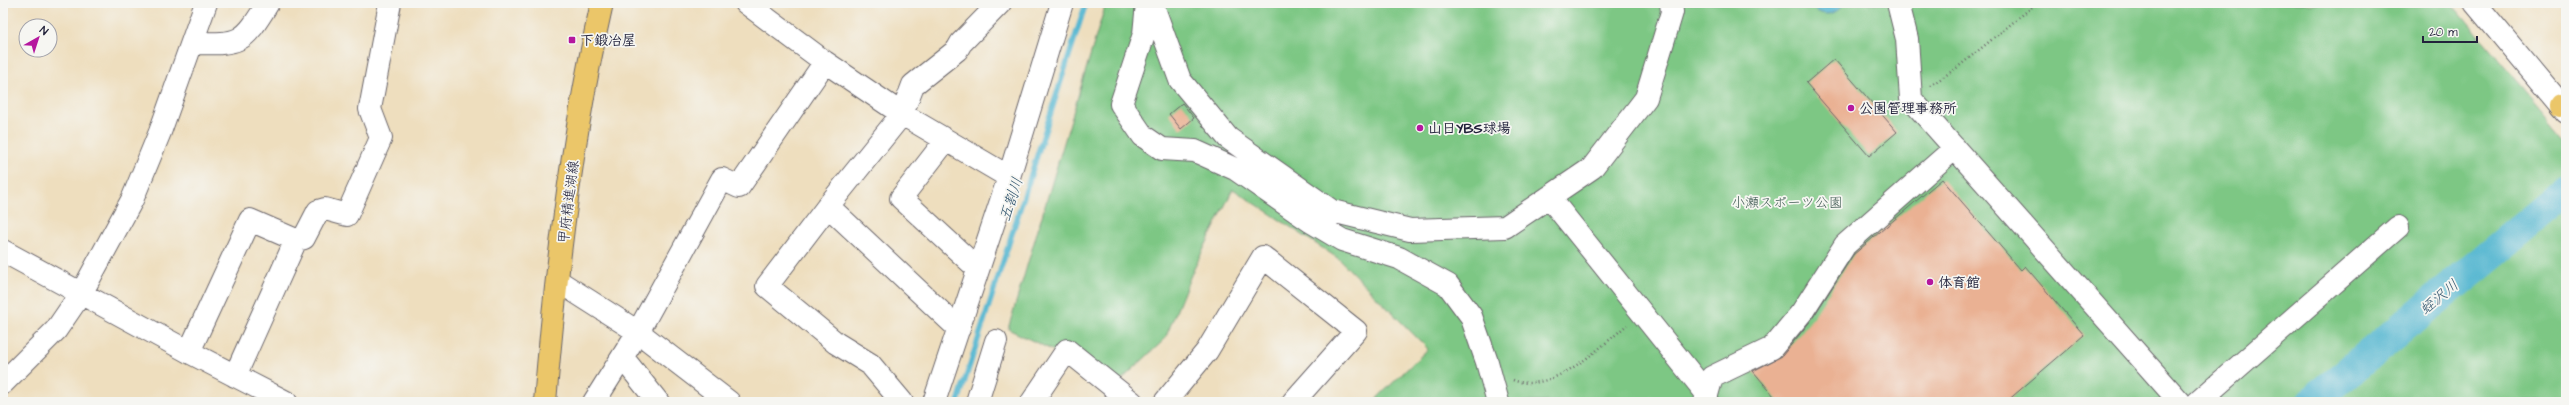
<svg xmlns="http://www.w3.org/2000/svg" width="2569" height="405" font-family="'Architects Daughter','Klee One',sans-serif">
  <style>
    .green { fill: #7dc784; stroke: #507460 }
    .water { fill: #52b6d0; stroke: #3a6c86 }
    .lines { fill: none; stroke-linecap: round; stroke-linejoin: round }
    .stream { stroke: #52b6d0; stroke-width: 5.5 }
    .river { stroke: #52b6d0; stroke-width: 32 }
    .building { fill: #eab193 }
    .minor-casing { stroke: #696469; stroke-width: 24 }
    .major-casing { stroke: #696469; stroke-width: 24 }
    .path { stroke: #696469; stroke-width: 2.5; stroke-dasharray: 1 3; stroke-linecap: butt }
    .minor { stroke: #fff; stroke-width: 22 }
    .major { stroke: #ebc669; stroke-width: 22 }
    .poi-dot { fill: #b5179e; stroke: #f6f6f2; stroke-width: 1.5 }
    .labels { text-anchor: middle; stroke-width: 3.5; stroke-linejoin: round; paint-order: stroke }
    .poi-label { font-size: 14px; font-weight: bold; fill: #22223b; stroke: #f6f6f2; text-anchor: start }
    .street-label { font-size: 14px; fill: #22223b; stroke: #f6f6f2 }
    .park-label { font-size: 14px; fill: #425c55; stroke: #f6f6f2 }
    .water-label { font-size: 15px; font-style: italic; fill: #33566f; stroke: #f6f6f2 }
  </style>
  <rect width="100%" height="100%" fill="#f6f6f2"/>
  <filter id="ink" filterUnits="userSpaceOnUse"><feTurbulence type="fractalNoise" baseFrequency=".025" numOctaves="2"/><feDisplacementMap in="SourceGraphic" scale="8" xChannelSelector="R" yChannelSelector="G"/><feConvolveMatrix kernelMatrix="1 2 1 2 8 2 1 2 1" color-interpolation-filters="sRGB"/></filter>
  <filter id="wash" filterUnits="userSpaceOnUse"><feTurbulence type="fractalNoise" baseFrequency=".012" numOctaves="4" result="noise"/><feDisplacementMap in="SourceGraphic" scale="16" xChannelSelector="R" yChannelSelector="G"/><feGaussianBlur stdDeviation="0.9" result="paint"/><feColorMatrix in="noise" values="0 0 0 0 0 0 0 0 0 0 0 0 0 0 0 0 0 1.4 0 .05"/><feComposite in="paint" operator="in"/></filter>
  <g filter="url(#wash)">
    <rect width="100%" height="100%" fill="#eedebe"/>
    <path class="green" d="M 1106,3 L 2452,3 L 2566,139 L 2566,402 L 1373,402 L 1428,349 L 1339,259 L 1233,189 L 1191,275 L 1165,339 L 1119,382 L 1008,329 Z"/>
    <path class="water" d="M 1810,3 L 1844,3 C 1836,17 1818,18 1810,3 Z"/>
    <g class="lines">
      <path class="stream" d="M 958,402 L 1086,3"/>
      <path class="river" d="M 2312,402 L 2566,192"/>
    </g>
    <g id="blocks">
      <path class="building" d="M 1834,59 L 1897,132 L 1869,156 L 1806,83 Z
        M 1182,103 L 1194,118 L 1181,129 L 1169,114 Z
        M 1942,179 L 2021,270 L 2025,266 L 2084,335 L 2006,402 L 1779,402 L 1753,371 L 1782,356 L 1812,319 L 1853,255 Z"/>
    </g>
  </g>
  <g filter="url(#ink)">
    <use href="#blocks" fill-opacity="0" stroke="#696469" stroke-width="1"/>
    <g class="lines">
      <defs>
        <path id="minor" d="M 746,3 L 825,62 L 902,114 L 1009,177
          M 1147,3 L 1144,34 L 1121,104 L 1143,136 L 1162,149 L 1195,151 L 1235,169 L 1310,221 L 1342,240 L 1399,258 L 1448,285 L 1471,316 L 1487,362 L 1498,402
          M 1152,3 L 1180,80 L 1228,138 L 1332,211 L 1410,230 L 1505,227 L 1592,168 L 1646,98 L 1672,12 L 1671,3
          M 1898,3 L 1907,39 L 1911,99 L 2180,402
          M 2475,3 L 2566,112
          M 194,43 C 241,44 243,44 268,3
          M 946,140 L 901,198 L 978,269
          M 1549,197 L 1707,394
          M 828,206 L 767,286 L 836,343 L 870,364 L 902,402
          M 3,251 L 189,352 L 286,402
          M 558,281 L 638,332 L 729,402
          M 959,329 L 828,206 L 902,114 L 913,85 L 957,50 L 961,43 L 1000,3
          M 189,352 L 250,220 L 296,240
          M 623,358 L 658,402
          M 235,376 L 296,240 L 304,238 L 318,211 L 325,209 L 347,215 L 381,138 L 370,109 L 390,3
          M 3,383 L 56,330 L 82,292 L 132,200 L 160,132 L 206,3
          M 594,402 L 638,332 L 722,179 L 739,187 L 825,62
          M 934,402 L 1009,177 L 1062,3
          M 977,402 L 996,341
          M 1032,402 L 1067,350 L 1132,402
          M 1165,402 L 1207,351 L 1263,257 L 1356,331 L 1293,402
          M 1705,402 L 1712,377 L 1772,348 L 1802,312 L 1845,245 L 1955,148
          M 2198,402 L 2398,227"/>
        <path id="major" d="M 2561,106 L 2566,105
          M 545,402 C 556,268 572,134 602,3"/>
      </defs>
      <use href="#minor" class="minor-casing"/>
      <use href="#major" class="major-casing"/>
      <path class="path" d="M 1930,86 L 1958,67 L 2037,3
        M 1513,380 C 1552,395 1599,348 1627,325"/>
      <use href="#minor" class="minor"/>
      <use href="#major" class="major"/>
    </g>
  </g>
  <g class="poi-dot">
    <rect x="568" y="36" width="8" height="8" rx="2"/>
    <circle cx="1851" cy="108" r="4"/>
    <circle cx="1420" cy="128" r="4"/>
    <circle cx="1930" cy="282" r="4"/>
  </g>
  <g class="labels">
    <g class="poi-label">
      <text x="580" y="45">下鍛冶屋</text>
      <text x="1859" y="113">公園管理事務所</text>
      <text x="1428" y="133">山日YBS球場</text>
      <text x="1938" y="287">体育館</text>
    </g>
    <g class="street-label">
      <text transform="translate(568 202) rotate(-83)" y="5">甲府精進湖線</text>
    </g>
    <g class="park-label">
      <text x="1787" y="207">小瀬スポーツ公園</text>
    </g>
    <g class="water-label">
      <text transform="translate(1011 199) rotate(-72)" y="5">五割川</text>
      <text transform="translate(2439 297) rotate(-40)" y="5">蛭沢川</text>
    </g>
  </g>
  <rect width="2569" height="405" fill="none" stroke="#f6f6f2" stroke-width="16"/>
  <g transform="translate(38 38) rotate(39)"><circle r="19" fill="#f6f6f2" stroke="#a1a1a9"/>
  <path d="M0-3L7 15L0 10L-7 15Z" fill="#b5179e"/>
  <text y="-6" font-size="11" font-weight="bold" text-anchor="middle" fill="#22223b">N</text>
  </g>
  <path d="M2423 36v6h54v-6" fill="none" stroke="#22223b" stroke-width="2"/>
  <text x="2429" y="36" font-size="12" fill="#22223b" stroke="#f6f6f2" stroke-width="3" paint-order="stroke">20 m</text>
</svg>
